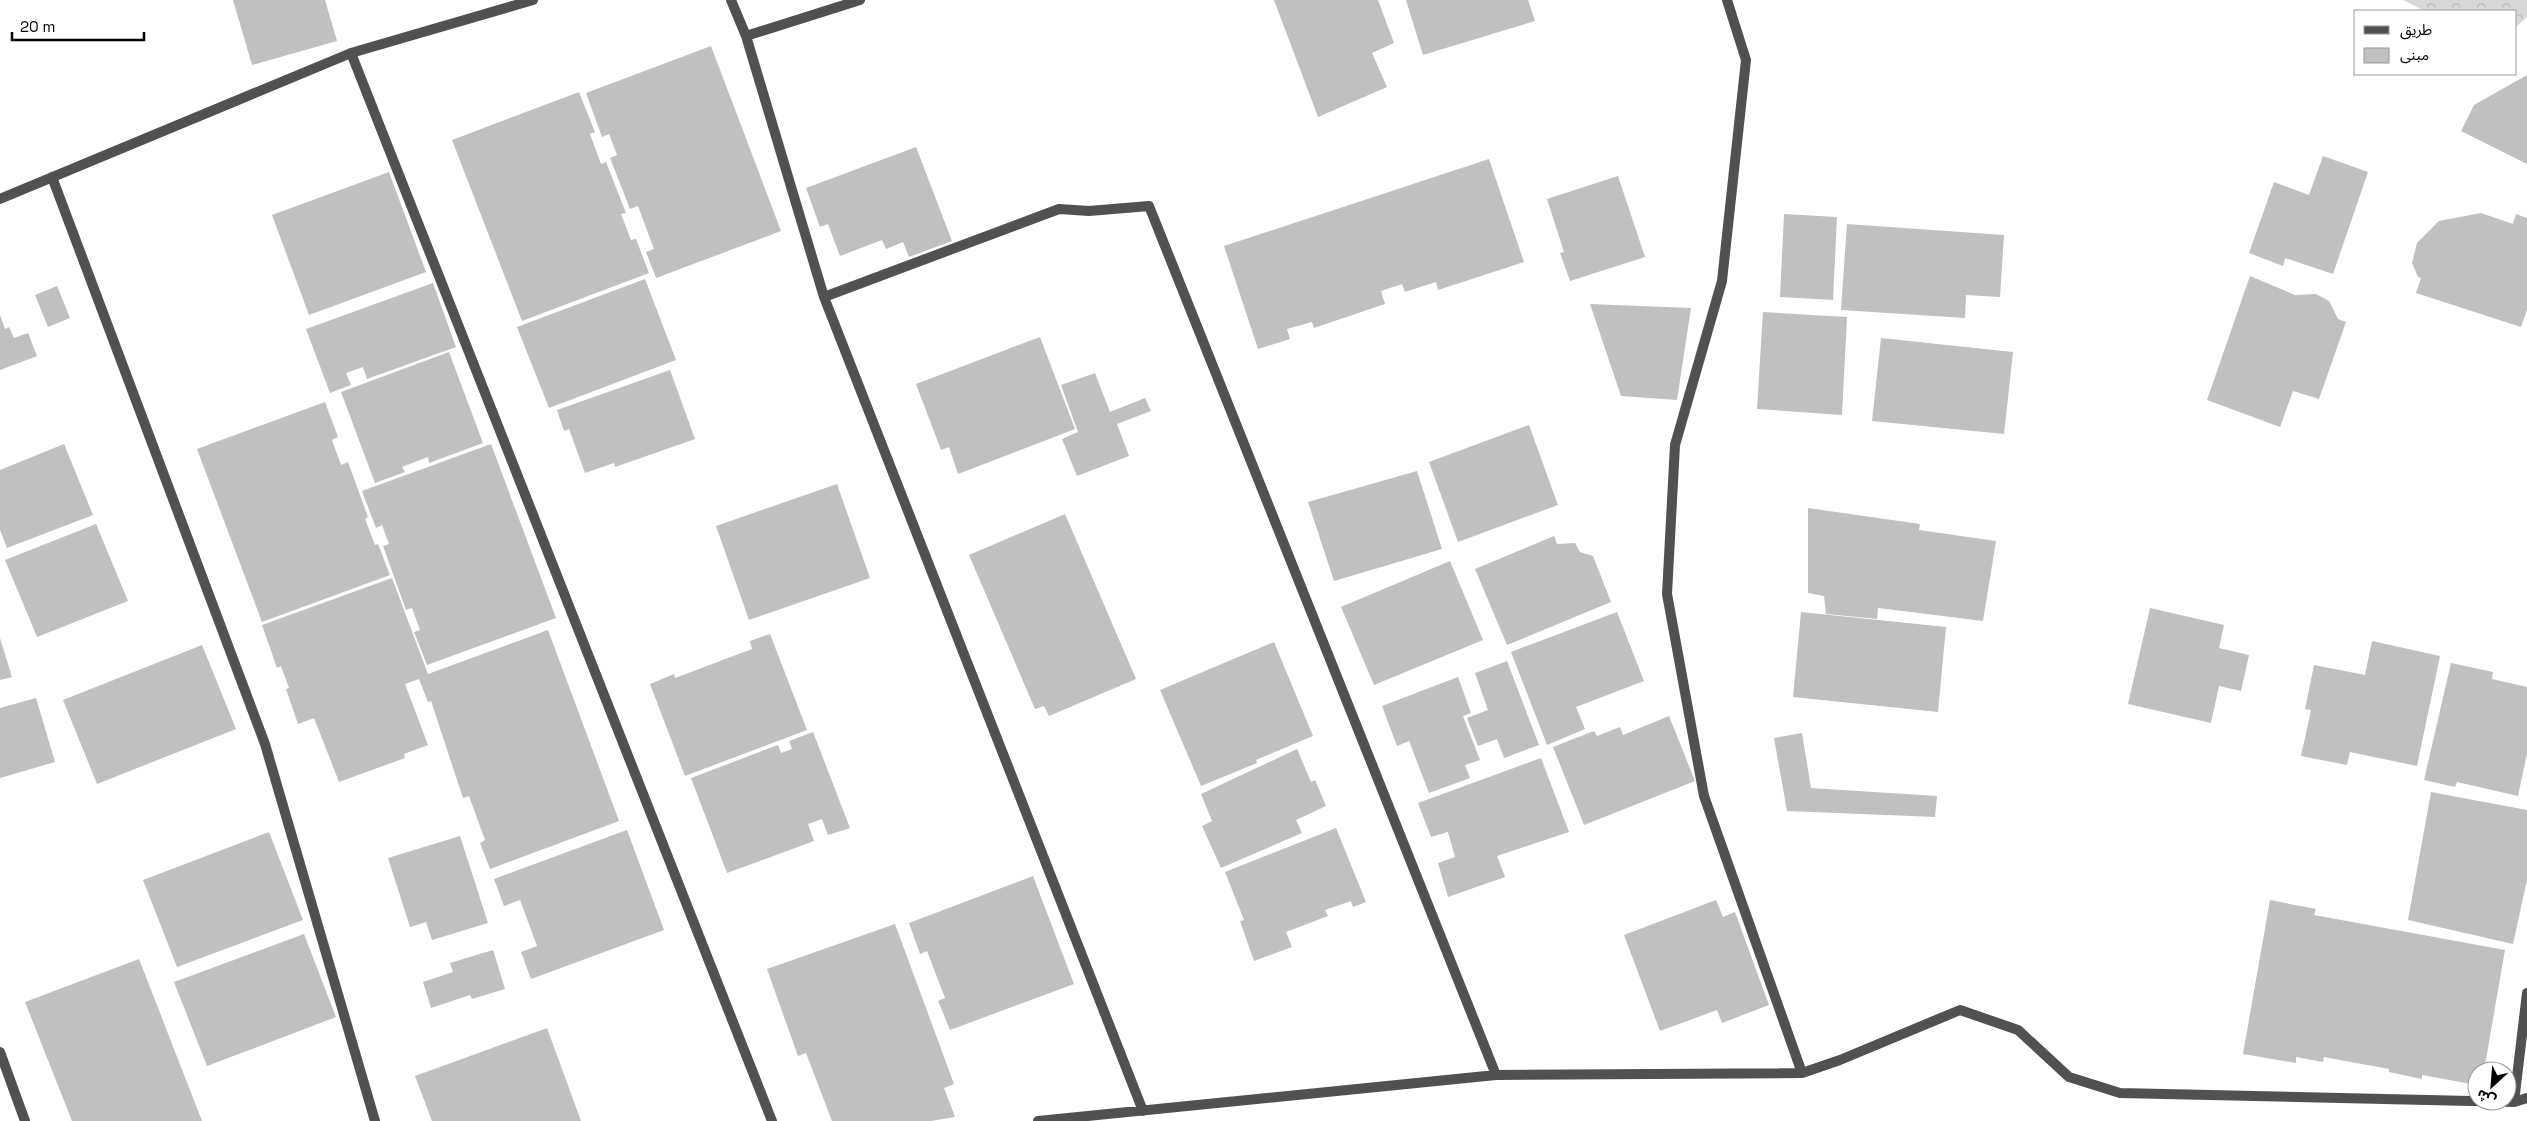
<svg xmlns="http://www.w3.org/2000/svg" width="2527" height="1121" font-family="'Space Grotesk','Noto Sans Arabic',sans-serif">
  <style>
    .forest { fill: url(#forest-crowns) }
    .building { fill: #c0c0c0 }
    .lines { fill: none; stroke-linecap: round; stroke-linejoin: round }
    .street { stroke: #515151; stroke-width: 10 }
  </style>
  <defs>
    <pattern id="forest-crowns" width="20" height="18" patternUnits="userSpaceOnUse" patternTransform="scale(1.25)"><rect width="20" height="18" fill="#d8d8d8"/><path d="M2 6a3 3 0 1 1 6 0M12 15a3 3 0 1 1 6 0" fill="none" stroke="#b8b8b8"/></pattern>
  </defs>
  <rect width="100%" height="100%" fill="#fff"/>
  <path class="forest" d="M 2403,0 L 2527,0 L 2527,17 L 2516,27 L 2516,11 L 2425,11 Z"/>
  <path class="building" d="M 233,0 L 325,0 L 337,41 L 252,65 Z
    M 1274,0 L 1378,0 L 1394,43 L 1372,53 L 1387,87 L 1318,117 Z
    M 1406,0 L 1528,0 L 1535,21 L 1423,55 Z
    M 711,46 L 781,231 L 656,278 L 646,252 L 654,249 L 638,206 L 630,209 L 610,158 L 617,155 L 609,134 L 602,137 L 586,93 Z
    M 2527,75 L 2527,164 L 2461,131 L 2474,105 Z
    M 579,92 L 595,132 L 590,134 L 601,164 L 606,162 L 626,213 L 621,214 L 631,240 L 636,239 L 649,273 L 522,321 L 452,140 Z
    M 916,147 L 952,241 L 909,257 L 903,242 L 886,249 L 882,240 L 840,256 L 828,224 L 820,227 L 806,188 Z
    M 2323,156 L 2368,172 L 2333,274 L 2285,258 L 2283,266 L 2249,253 L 2274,182 L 2309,195 Z
    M 1489,159 L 1524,262 L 1438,290 L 1436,282 L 1405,292 L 1402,284 L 1381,291 L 1385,304 L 1314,328 L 1312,322 L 1287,329 L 1290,339 L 1258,349 L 1224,246 Z
    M 389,172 L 426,272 L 309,315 L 272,215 Z
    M 1618,176 L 1645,257 L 1570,281 L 1560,253 L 1564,252 L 1547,199 Z
    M 2481,213 L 2513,224 L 2516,214 L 2527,218 L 2527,310 L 2521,327 L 2416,293 L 2421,278 L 2418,277 L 2412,263 L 2417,243 L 2439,221 Z
    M 1784,214 L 1837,217 L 1833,300 L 1780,297 Z
    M 1847,224 L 2004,235 L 2000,297 L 1966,295 L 1965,318 L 1841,310 Z
    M 2250,276 L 2295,295 L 2316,294 L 2329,301 L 2338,319 L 2346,322 L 2319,399 L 2293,391 L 2280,427 L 2207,400 Z
    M 645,279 L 676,360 L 549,408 L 517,327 Z
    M 433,283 L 456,347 L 367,379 L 363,367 L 346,373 L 351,385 L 330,393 L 306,329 Z
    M 57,286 L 70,318 L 48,327 L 35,295 Z
    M 1590,304 L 1691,308 L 1677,400 L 1621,396 Z
    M 1763,312 L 1847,317 L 1842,415 L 1757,409 Z
    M 0,315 L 5,329 L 9,327 L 14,338 L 28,333 L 37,356 L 0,370 Z
    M 1040,337 L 1075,429 L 958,474 L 949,447 L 941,450 L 916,384 Z
    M 1881,338 L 2013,352 L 2004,434 L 1872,421 Z
    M 449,352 L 483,443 L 429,463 L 428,457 L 402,467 L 405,472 L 375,483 L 341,392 Z
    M 670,370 L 695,439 L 615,467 L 614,463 L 585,473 L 569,429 L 564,431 L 557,410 Z
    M 1095,373 L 1110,412 L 1145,398 L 1151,411 L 1117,424 L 1129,456 L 1077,476 L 1062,439 L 1078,432 L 1061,385 Z
    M 325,402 L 338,437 L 332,440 L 341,465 L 348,462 L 368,517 L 365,519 L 375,545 L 378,544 L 390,575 L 262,622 L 197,449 Z
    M 1529,425 L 1558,505 L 1458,542 L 1429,462 Z
    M 64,444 L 93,515 L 7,548 L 0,530 L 0,470 Z
    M 491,444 L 556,618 L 427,665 L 414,632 L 420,630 L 412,608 L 406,610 L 383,546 L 389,544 L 382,525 L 376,528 L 362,491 Z
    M 1417,471 L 1442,549 L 1334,581 L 1308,502 Z
    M 837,484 L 870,578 L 749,620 L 716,526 Z
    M 1808,508 L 1920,524 L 1919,530 L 1996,541 L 1983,621 L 1878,608 L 1877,619 L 1826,614 L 1824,596 L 1808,593 Z
    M 1065,514 L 1136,679 L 1049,716 L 1044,706 L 1035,709 L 969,555 Z
    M 96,524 L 128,601 L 37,637 L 5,560 Z
    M 1554,536 L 1557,544 L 1575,543 L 1580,552 L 1593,556 L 1611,602 L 1507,645 L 1475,569 Z
    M 1450,561 L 1483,640 L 1374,685 L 1341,607 Z
    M 392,578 L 428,674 L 548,630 L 619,821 L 490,869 L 480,843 L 485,840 L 469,796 L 463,798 L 431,701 L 428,702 L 419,679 L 405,684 L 428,745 L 404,754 L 405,758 L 339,782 L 314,718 L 298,724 L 286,689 L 289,688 L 281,666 L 277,668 L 262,625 Z
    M 2150,608 L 2224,625 L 2219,648 L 2249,655 L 2241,691 L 2219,686 L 2211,723 L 2128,704 Z
    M 1617,612 L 1644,681 L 1576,707 L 1585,729 L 1547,745 L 1511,652 Z
    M 1801,612 L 1946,627 L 1938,712 L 1793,697 Z
    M 770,634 L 807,730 L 685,776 L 650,684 L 674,674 L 675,678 L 752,649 L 750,641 Z
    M 0,638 L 12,677 L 0,680 Z
    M 2372,641 L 2440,656 L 2417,766 L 2350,752 L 2347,765 L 2301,756 L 2311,710 L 2305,709 L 2314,665 L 2365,675 Z
    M 1274,642 L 1313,736 L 1256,760 L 1257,763 L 1201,786 L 1160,690 Z
    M 202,645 L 236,729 L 97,784 L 63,700 Z
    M 1507,661 L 1539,745 L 1504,758 L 1497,739 L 1478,746 L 1467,718 L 1488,710 L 1475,673 Z
    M 2451,663 L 2493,672 L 2492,679 L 2527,687 L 2527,754 L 2518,796 L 2457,782 L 2455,787 L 2424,780 Z
    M 1458,677 L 1471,713 L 1463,716 L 1480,760 L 1465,765 L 1470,778 L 1429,793 L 1409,741 L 1397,746 L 1382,706 Z
    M 36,698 L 55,762 L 0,778 L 0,708 Z
    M 1669,716 L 1695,781 L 1584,825 L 1553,747 L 1594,731 L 1597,736 L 1620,727 L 1623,735 Z
    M 813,732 L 850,828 L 828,835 L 822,819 L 808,824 L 814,841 L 727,873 L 691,778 L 778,745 L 781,753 L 792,749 L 789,741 Z
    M 1802,733 L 1811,788 L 1937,796 L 1935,817 L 1787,811 L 1774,738 Z
    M 1297,749 L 1311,782 L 1315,780 L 1326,806 L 1296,820 L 1302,833 L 1221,868 L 1202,826 L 1212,821 L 1201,794 Z
    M 1541,758 L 1569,832 L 1497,856 L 1505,877 L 1448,897 L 1438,863 L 1455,857 L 1448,832 L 1431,837 L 1418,803 Z
    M 2431,792 L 2527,810 L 2527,880 L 2513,944 L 2408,920 Z
    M 1336,828 L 1366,902 L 1353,907 L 1351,901 L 1325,910 L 1328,916 L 1286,932 L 1292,947 L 1254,961 L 1240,921 L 1244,920 L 1225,872 Z
    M 627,830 L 664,930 L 531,979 L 521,952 L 537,946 L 520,900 L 504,906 L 494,879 Z
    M 269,832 L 303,920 L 177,967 L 143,880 Z
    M 460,836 L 488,923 L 432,940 L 426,922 L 410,927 L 388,858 Z
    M 1033,876 L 1074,984 L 950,1030 L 938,1001 L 945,998 L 927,951 L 920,954 L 909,923 Z
    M 1716,900 L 1723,917 L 1735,912 L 1769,1005 L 1722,1023 L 1717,1010 L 1660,1031 L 1624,935 Z
    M 2270,900 L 2316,909 L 2314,915 L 2505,950 L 2484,1071 L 2477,1071 L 2477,1085 L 2422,1075 L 2422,1079 L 2389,1072 L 2389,1069 L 2324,1057 L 2323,1062 L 2296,1057 L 2296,1063 L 2243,1054 Z
    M 895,924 L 954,1084 L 944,1088 L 955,1117 L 931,1121 L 832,1121 L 806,1053 L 798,1056 L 767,969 Z
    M 304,934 L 336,1017 L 207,1066 L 174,982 Z
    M 493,950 L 505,989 L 472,999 L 470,995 L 431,1008 L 423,982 L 453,972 L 450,963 Z
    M 139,959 L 202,1121 L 72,1121 L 25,1002 Z
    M 547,1028 L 581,1121 L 432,1121 L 415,1076 Z"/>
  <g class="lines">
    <path class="street" d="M 731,0 L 746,36 L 824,297 L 1143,1111
      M 1727,0 L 1746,60 L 1722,281 L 1675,445 L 1667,594 L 1704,796 L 1802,1073
      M 746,36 L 860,0
      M 351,53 L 772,1121
      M 52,177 L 265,744 L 375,1121
      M 0,199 L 351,53 L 533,0
      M 824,297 L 1059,209 L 1089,211 L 1149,206 L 1496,1075
      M 0,1052 L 25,1121
      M 2514,1102 L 2527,993
      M 1038,1121 L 1496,1075 L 1802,1073 L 1840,1060 L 1960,1010 L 2018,1030 L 2069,1077 L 2120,1093 L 2514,1102 L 2527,1098"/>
  </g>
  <rect x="2354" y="10" width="162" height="65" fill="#ffffff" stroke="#999999"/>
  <rect x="2364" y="26" width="25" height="8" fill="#515151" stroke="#999999"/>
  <text x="2400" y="35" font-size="15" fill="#000000">طريق</text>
  <rect x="2364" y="48" width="25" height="15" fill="#c0c0c0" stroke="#999999"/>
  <text x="2400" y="60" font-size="15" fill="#000000">مبنى</text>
  <g transform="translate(2492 1086) rotate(206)"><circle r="24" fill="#ffffff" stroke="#999999"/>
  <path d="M0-4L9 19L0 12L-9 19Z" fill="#000000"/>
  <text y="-8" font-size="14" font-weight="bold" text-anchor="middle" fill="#000000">ش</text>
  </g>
  <path d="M12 32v8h132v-8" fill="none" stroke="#000000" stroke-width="2.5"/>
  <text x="20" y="32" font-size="15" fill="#000000" stroke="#ffffff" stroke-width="4" paint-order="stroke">20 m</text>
</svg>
